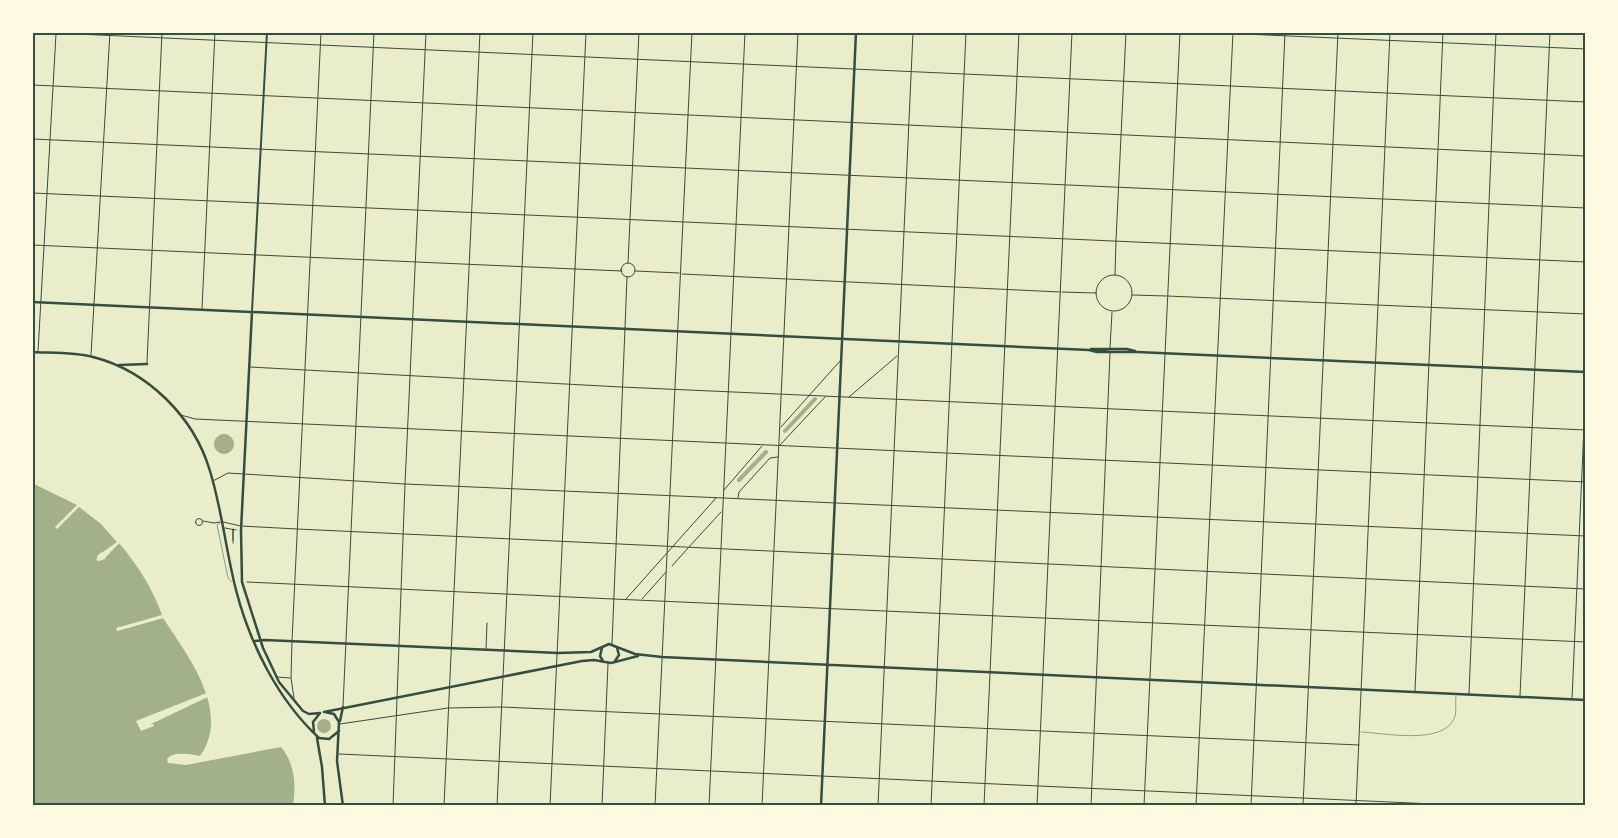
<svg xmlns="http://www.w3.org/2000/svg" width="1618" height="838" font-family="'Archivo Narrow',sans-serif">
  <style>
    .water { fill: #a3b18a }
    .pier { fill: #e9edc9 }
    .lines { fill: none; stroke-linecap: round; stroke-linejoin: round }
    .canal { stroke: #a3b18a; stroke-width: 4 }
    .service { stroke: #344e41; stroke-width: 0.5 }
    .pedestrian { stroke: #344e41; stroke-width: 1 }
    .minor { stroke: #344e41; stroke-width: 1 }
    .tertiary { stroke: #344e41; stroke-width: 2 }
    .primary { stroke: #344e41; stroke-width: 2.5 }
    .neatline { fill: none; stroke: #344e41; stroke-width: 2 }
  </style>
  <rect width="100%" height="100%" fill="#e9edc9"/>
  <path class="water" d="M214 444a10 10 0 1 1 20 0a10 10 0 1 1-20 0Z
    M 32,483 L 77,505 L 55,527 L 57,529 L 79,507 L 101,524 L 117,542 L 97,556 L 98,561 L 107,556 L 119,543 C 138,566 152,587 162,615 L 117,628 L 117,631 L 163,618 C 187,655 232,711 200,756 C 190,754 173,751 167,759 L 168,763 L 186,765 L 281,747 C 295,764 296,784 293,805 L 33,805 Z
    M317 726a7 7 0 1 1 14 0a7 7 0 1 1-14 0Z"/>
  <path class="pier" d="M 119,540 L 121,542 L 107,553 L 105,559 L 99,561 L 96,560 L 100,553 L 106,552 Z
    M 164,615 L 163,618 L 117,631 L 116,628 Z
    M 209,692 L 210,696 L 149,725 L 153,724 L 154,726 L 141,731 L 136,721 Z"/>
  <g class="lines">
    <path class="canal" d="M 785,431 L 815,399
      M 739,480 L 766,452"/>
    <path class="service" d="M 220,523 L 217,525 L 228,578 L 232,582
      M 1361,732 C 1384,733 1442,745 1454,719 C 1457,712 1455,703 1456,696"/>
    <path class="pedestrian" d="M 628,263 L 630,220
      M621 270a7 7 0 1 1 14 0a7 7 0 1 1-14 0Z
      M 575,269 L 622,271
      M 635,271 L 679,273
      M 1115,275 L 1116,240
      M1096 293a18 18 0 1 1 36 0a18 18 0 1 1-36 0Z
      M 1062,292 L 1095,293
      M 1132,295 L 1166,296
      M 625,328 L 627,277
      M 1110,348 L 1112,312
      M195.5 522a3.5 3.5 0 1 1 7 0a3.5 3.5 0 1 1-7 0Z
      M 203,521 L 214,523 L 220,522
      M 225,528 L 236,530
      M 233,540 L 233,530
      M 233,543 L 233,529
      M 672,566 L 688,548
      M 247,582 L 613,599
      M 626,599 L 716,498"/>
    <path class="minor" d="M 1198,32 L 1586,49
      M 54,33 L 1586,102
      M 32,85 L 1586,156
      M 32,139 L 1586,208
      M 32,193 L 1586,262
      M 630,219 L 639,32
      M 1116,240 L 1126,32
      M 32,245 L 575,269
      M 682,274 L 1060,292
      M 1167,296 L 1586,314
      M 202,309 L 215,32
      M 38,352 L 56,34
      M 91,355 L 110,32
      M 147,363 L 162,32
      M 250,367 L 621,387 L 1586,430
      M 849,397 L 897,356
      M 181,415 L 195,419 L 1586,482
      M 781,427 L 840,361
      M 780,445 L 825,397
      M 213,481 L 228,473 L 405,484 L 1586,536
      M 724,490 L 762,446
      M 738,498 L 739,492 L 770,458 L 778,457
      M 223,522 L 241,526 L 297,529 L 1586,589
      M 689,547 L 721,512
      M 613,599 L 1586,642
      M 642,599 L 666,572
      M 612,644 L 625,328
      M 486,649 L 487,623
      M 277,677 L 290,678
      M 1415,691 L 1443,32
      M 1469,694 L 1496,32
      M 1520,696 L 1550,32
      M 294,698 L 291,678 L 292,641 L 321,32
      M 1572,699 L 1586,380
      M 343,706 L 374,32
      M 340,724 L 448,708 L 502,707 L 1359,745
      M 339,754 L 1477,806
      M 393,806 L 405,484 L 426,32
      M 444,806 L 480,32
      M 497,806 L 533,32
      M 550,806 L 586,32
      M 602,806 L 608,664
      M 655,806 L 692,32
      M 709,806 L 745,32
      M 762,806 L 798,32
      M 878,806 L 913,32
      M 931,806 L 966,32
      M 984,806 L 1019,32
      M 1037,806 L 1072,32
      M 1091,806 L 1110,353
      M 1144,806 L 1180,32
      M 1196,806 L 1233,32
      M 1251,806 L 1285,32
      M 1303,806 L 1338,32
      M 1356,806 L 1390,32"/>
    <path class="tertiary" d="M 252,311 L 267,32"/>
    <path class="primary" d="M 32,302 L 1089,350 L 1097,352 L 1137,352 L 1586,372
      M 252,312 L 241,530 L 242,582 L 263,648 L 279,682 L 303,711 L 309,714 L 320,713
      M 1091,349 L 1127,349 L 1135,351
      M 1092,349 L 1109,352
      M 32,352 C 52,353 75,352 93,357 C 148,371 194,417 210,471 C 222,510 226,551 236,590 C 250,644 278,700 319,738 L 329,739 L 339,731
      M 119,365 L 147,364
      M 255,641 L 265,640 L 558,653 L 591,652 L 609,644 L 635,654 L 662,657 L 1586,700
      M 602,648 L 600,656 L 603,661
      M 615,661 L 619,655 L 617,648
      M 324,712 L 582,661 L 594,660 L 611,663 L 638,656
      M 325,712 L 334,714 L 339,722 L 337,761 L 343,806
      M 340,721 L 343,707
      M 314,732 L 313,722 L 320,713
      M 317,738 L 322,767 L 325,806
      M 821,806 L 856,32"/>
  </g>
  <rect width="1618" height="838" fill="none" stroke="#fefae0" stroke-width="68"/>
  <rect x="34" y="34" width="1550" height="770" class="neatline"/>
</svg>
